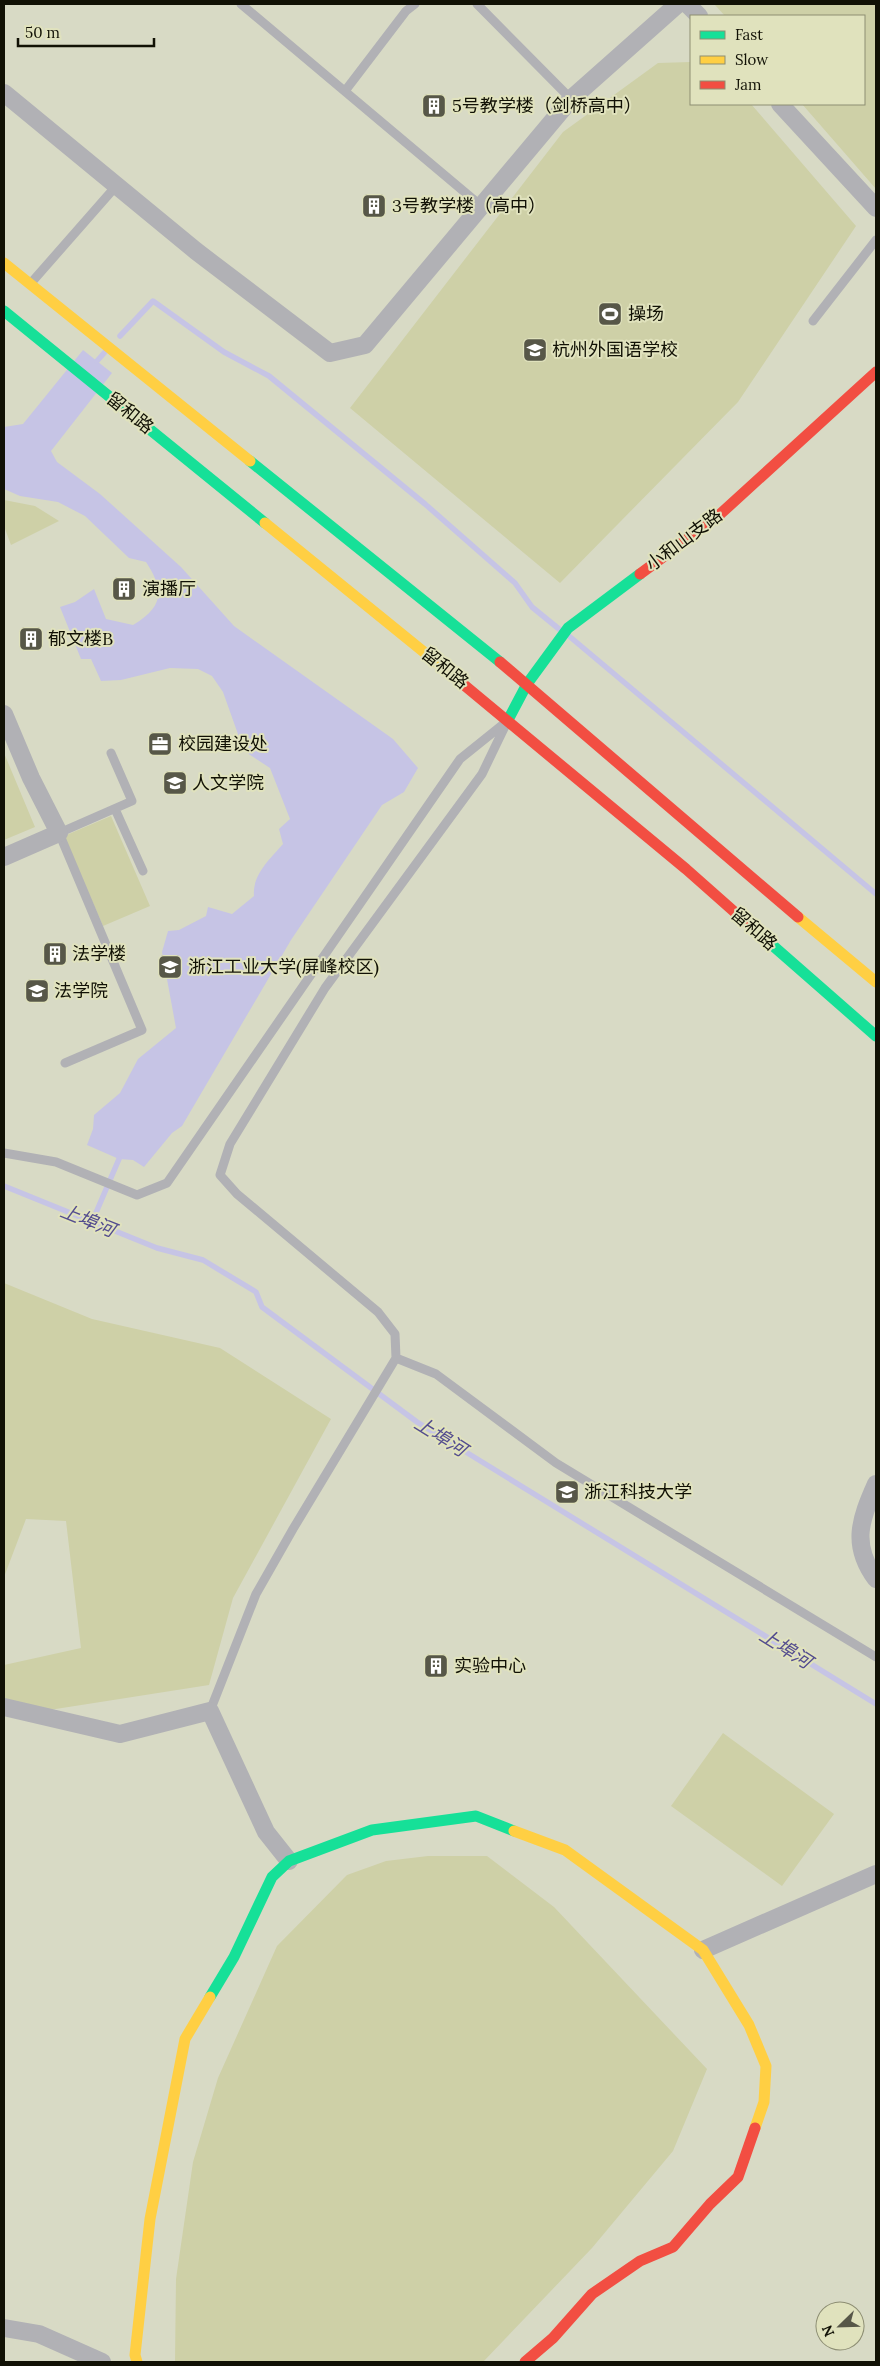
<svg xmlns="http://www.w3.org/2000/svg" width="880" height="2366" font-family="Lora,'Noto Sans SC',serif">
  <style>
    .green { fill: #ced0a7 }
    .water { fill: #c6c4e5 }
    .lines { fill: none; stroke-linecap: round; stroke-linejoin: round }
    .stream { stroke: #c6c4e5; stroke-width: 5.5 }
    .lane { stroke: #b1b1b5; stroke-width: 9 }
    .street { stroke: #b1b1b5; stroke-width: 18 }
    .fast { stroke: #16e098; stroke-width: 11 }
    .slow { stroke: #ffcf43; stroke-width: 11 }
    .jam { stroke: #f24e42; stroke-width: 11 }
    .labels { text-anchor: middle; stroke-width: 4; stroke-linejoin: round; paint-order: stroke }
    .poi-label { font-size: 18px; fill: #111105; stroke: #e0e2bd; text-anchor: start }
    .street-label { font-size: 18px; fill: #111105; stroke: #e0e2bd }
    .water-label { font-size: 19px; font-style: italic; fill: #534c8f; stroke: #e0e2bd }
  </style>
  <rect width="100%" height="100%" fill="#d8dac5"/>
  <path class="green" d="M 717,4 L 876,4 L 876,189 L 802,104 L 864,104 L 864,16 L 725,16 L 715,5 Z
    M 691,62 L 691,104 L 751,104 L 856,226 L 738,402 L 560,583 L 350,408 L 563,132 L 658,63 Z
    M 4,500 L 35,506 L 59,521 L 11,545 L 4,526 Z
    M 4,753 L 35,827 L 4,840 Z
    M 111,816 L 150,906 L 103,926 L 64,836 Z
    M 4,1283 L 92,1319 L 220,1348 L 331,1419 L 233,1598 L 209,1685 L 11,1716 L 4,1703 L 4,1665 L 81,1648 L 66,1521 L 26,1519 L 4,1577 Z
    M 723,1733 L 834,1814 L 782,1886 L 671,1806 Z
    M 428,1856 L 487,1856 L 554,1907 L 707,2069 L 673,2151 L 592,2248 L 483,2362 L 175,2362 L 176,2279 L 193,2162 L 218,2078 L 277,1946 L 347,1875 L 386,1861 Z"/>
  <path class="water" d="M 83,350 L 112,373 L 51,451 L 57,462 L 100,494 L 181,567 L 234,626 L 393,739 L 418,768 L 404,792 L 382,805 L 291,940 L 182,1126 L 172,1133 L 144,1167 L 133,1160 L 119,1159 L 87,1145 L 93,1129 L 94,1115 L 120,1093 L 138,1059 L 176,1028 L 162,952 L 168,931 L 179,930 L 206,916 L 208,907 L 232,914 L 254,896 C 252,875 270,859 283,844 L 279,829 L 290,819 L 270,768 L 244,751 L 223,692 L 212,676 L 198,669 L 170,668 L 121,680 L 101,681 L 91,659 L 81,659 L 60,607 L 75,602 L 94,589 L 106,619 L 133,625 C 163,607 165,591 146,562 L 129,558 L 85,516 L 58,502 L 20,496 L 4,489 L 4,427 L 23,424 Z"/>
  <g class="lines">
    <path class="stream" d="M 120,336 L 153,301 L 224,352 L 269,376 L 425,504 L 515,583 L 532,607 L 559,629
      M 97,361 L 105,352
      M 569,636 L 876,894
      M 4,1186 L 157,1248 L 203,1260 L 256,1292 L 262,1307 L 417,1422 L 876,1704
      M 92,1222 L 119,1159"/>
    <path class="lane" d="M 241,4 L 480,205
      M 477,4 L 571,99
      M 345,91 L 406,11 L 415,4
      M 31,283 L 117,185
      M 813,321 L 876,240
      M 115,809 L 143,871
      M 65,1063 L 142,1030 L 59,833 L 132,801 L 111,753
      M 4,1153 L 56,1162 L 137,1195 L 167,1183 L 460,759 L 506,722
      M 396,1358 L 436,1374 L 556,1463 L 876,1657
      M 210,1711 L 256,1594 L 293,1529 L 396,1358 L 395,1334 L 378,1312 L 237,1194 L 220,1175 L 230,1144 L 325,988 L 482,774 L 507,722"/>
    <path class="street" d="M 687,4 L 699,16
      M 4,93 L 196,251 L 330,353 L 365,345 L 571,99 L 678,4
      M 780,104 L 876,208
      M 4,714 L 31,778 L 59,833 L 4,857
      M 876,1484 C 860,1520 851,1545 876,1579
      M 4,1707 L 120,1734 L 210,1711 L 266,1832 L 289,1861
      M 703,1950 L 876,1874
      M 4,2328 L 39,2334 L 102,2362"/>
    <path class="fast" d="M 4,311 L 265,523
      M 250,461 L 500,662
      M 508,720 L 527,684 L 568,628 L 640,574
      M 747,923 L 876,1036
      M 210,1997 L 234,1957 L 272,1877 L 289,1861 L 372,1830 L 476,1816 L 514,1831"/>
    <path class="slow" d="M 4,263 L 250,461
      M 265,523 L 446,670
      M 798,917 L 876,982
      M 514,1831 L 565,1850 L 703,1950 L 749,2025 L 766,2066 L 764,2102 L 755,2128
      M 137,2362 L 135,2355 L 150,2219 L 185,2039 L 210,1997"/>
    <path class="jam" d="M 640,574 L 717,517 L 876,372
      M 500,662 L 798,917
      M 446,670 L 686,869 L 747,923
      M 525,2362 L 553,2338 L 592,2294 L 640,2261 L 673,2247 L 710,2204 L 738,2177 L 755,2128"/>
  </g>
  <defs>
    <symbol id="building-square" viewBox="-11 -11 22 22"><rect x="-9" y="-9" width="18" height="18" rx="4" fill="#575748" stroke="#e0e2bd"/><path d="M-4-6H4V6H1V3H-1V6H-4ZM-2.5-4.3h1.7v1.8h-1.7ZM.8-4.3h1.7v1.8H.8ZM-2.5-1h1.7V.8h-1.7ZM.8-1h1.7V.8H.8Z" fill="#fff"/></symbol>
    <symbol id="stadium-square" viewBox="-11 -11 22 22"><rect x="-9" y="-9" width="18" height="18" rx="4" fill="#575748" stroke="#e0e2bd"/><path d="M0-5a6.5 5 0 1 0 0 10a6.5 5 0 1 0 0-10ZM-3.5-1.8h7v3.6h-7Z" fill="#fff"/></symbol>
    <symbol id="school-square" viewBox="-11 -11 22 22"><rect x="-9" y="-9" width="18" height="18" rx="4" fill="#575748" stroke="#e0e2bd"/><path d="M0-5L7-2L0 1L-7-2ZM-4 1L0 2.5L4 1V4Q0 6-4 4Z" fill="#fff"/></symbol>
    <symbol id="office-square" viewBox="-11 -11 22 22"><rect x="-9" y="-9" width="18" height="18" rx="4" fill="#575748" stroke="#e0e2bd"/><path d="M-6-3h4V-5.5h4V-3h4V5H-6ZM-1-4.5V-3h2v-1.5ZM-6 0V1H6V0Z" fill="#fff"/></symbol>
    <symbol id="university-square" viewBox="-11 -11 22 22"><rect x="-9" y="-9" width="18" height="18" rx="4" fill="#575748" stroke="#e0e2bd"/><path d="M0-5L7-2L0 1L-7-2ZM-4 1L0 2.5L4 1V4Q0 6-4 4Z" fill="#fff"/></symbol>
  </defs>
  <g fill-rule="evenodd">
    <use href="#building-square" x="420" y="92" width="28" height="28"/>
    <use href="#building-square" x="360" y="192" width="28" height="28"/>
    <use href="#stadium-square" x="596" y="300" width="28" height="28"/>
    <use href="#school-square" x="521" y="336" width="28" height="28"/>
    <use href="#building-square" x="110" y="575" width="28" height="28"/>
    <use href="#building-square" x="17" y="625" width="28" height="28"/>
    <use href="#office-square" x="146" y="730" width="28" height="28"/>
    <use href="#university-square" x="161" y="769" width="28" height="28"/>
    <use href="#building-square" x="41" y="940" width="28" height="28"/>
    <use href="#university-square" x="156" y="953" width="28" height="28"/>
    <use href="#university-square" x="23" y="977" width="28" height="28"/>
    <use href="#university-square" x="553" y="1478" width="28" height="28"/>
    <use href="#building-square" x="422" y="1652" width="28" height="28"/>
  </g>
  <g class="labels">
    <g class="poi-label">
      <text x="452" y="112">5号教学楼（剑桥高中）</text>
      <text x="392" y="212">3号教学楼（高中）</text>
      <text x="628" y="320">操场</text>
      <text x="552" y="356">杭州外国语学校</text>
      <text x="142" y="595">演播厅</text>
      <text x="48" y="645">郁文楼B</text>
      <text x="178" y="750">校园建设处</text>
      <text x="192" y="789">人文学院</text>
      <text x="72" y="960">法学楼</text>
      <text x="188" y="973">浙江工业大学(屏峰校区)</text>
      <text x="54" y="997">法学院</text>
      <text x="584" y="1498">浙江科技大学</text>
      <text x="454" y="1672">实验中心</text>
    </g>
    <g class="street-label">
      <text transform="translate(130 413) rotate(39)" y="6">留和路</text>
      <text transform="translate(684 540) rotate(-37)" y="6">小和山支路</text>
      <text transform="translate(445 668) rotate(39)" y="6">留和路</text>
      <text transform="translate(754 929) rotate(41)" y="6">留和路</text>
    </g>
    <g class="water-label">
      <text transform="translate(88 1220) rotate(22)" y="7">上埠河</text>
      <text transform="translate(441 1436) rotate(32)" y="7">上埠河</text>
      <text transform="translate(786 1648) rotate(32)" y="7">上埠河</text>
    </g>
  </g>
  <rect width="880" height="2366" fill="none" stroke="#111105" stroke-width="10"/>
  <rect x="690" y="15" width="175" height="90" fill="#e0e2bd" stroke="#8d8e73"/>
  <rect x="700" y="31" width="25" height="8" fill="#16e098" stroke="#8d8e73"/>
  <text x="735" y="40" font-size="15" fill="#111105">Fast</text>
  <rect x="700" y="56" width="25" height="8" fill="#ffcf43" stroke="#8d8e73"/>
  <text x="735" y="65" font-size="15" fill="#111105">Slow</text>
  <rect x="700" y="81" width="25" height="8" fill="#f24e42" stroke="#8d8e73"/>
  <text x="735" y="90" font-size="15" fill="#111105">Jam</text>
  <g transform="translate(840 2326) rotate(247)"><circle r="24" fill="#e0e2bd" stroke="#8d8e73"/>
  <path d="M0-4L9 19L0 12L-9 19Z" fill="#575748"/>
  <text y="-8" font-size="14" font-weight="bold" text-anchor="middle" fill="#111105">N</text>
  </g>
  <path d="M18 38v8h136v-8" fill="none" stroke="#111105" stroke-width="2.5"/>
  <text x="25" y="38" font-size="15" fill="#111105" stroke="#e0e2bd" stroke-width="4" paint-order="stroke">50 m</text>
</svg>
